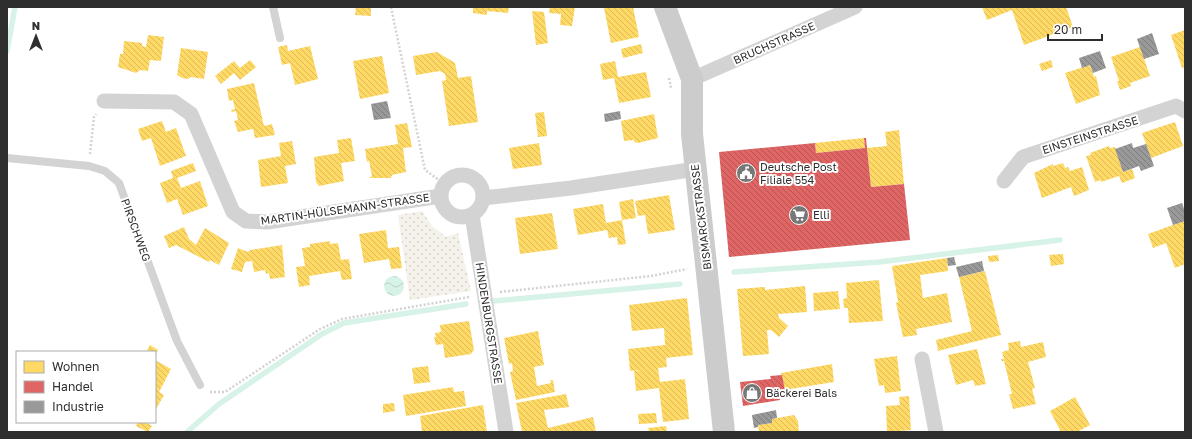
<svg xmlns="http://www.w3.org/2000/svg" width="1192" height="439" font-family="'Golos Text',sans-serif">
  <style>
    .park { fill: url(#park-dots) }
    .water { fill: url(#water-waves) }
    .homes { fill: url(#homes-back-hatch) }
    .shops { fill: url(#shops-back-hatch) }
    .industry { fill: url(#industry-back-hatch) }
    .lines { fill: none; stroke-linecap: round; stroke-linejoin: round }
    .stream { stroke: #d7f2e6; stroke-width: 5.5 }
    .path { stroke: #d2d2d2; stroke-width: 2.5; stroke-dasharray: 2 2; stroke-linecap: butt }
    .service { stroke: #d3d3d3; stroke-width: 8 }
    .minor { stroke: #d3d3d3; stroke-width: 15 }
    .secondary { stroke: #ccc; stroke-width: 22 }
    .labels { text-anchor: middle; stroke-width: 4; stroke-linejoin: round; paint-order: stroke }
    .street-label { font-size: 11px; fill: #2e2e2e; stroke: #fff }
    .poi-label { font-size: 11px; fill: #2e2e2e; stroke: #fff; text-anchor: start }
  </style>
  <defs>
    <pattern id="park-dots" width="8" height="8" patternUnits="userSpaceOnUse"><rect width="8" height="8" fill="#f5f1eb"/><path d="M2 2h.1M6 6h.1" fill="none" stroke="#d2cfca" stroke-width="1.8" stroke-linecap="round"/></pattern>
    <pattern id="water-waves" width="16" height="10" patternUnits="userSpaceOnUse"><rect width="16" height="10" fill="#d7f2e6"/><path d="M0 5q4-4 8 0t8 0" fill="none" stroke="#b9d0c6"/></pattern>
    <pattern id="homes-back-hatch" width="6" height="6" patternUnits="userSpaceOnUse"><rect width="6" height="6" fill="#ffd966"/><path d="M-1 5l2 2M0 0l6 6M5-1l2 2" fill="none" stroke="#dbbb59"/></pattern>
    <pattern id="shops-back-hatch" width="6" height="6" patternUnits="userSpaceOnUse"><rect width="6" height="6" fill="#e06666"/><path d="M-1 5l2 2M0 0l6 6M5-1l2 2" fill="none" stroke="#b65454"/></pattern>
    <pattern id="industry-back-hatch" width="6" height="6" patternUnits="userSpaceOnUse"><rect width="6" height="6" fill="#999"/><path d="M-1 5l2 2M0 0l6 6M5-1l2 2" fill="none" stroke="#7d7d7d"/></pattern>
  </defs>
  <rect width="100%" height="100%" fill="#fff"/>
  <path class="park" d="M 422,211 L 432,226 L 446,237 L 458,233 L 471,291 L 410,300 L 398,215 Z"/>
  <path class="water" d="M384 286a10 10 0 1 1 20 0a10 10 0 1 1-20 0Z"/>
  <path class="homes" d="M 356,7 L 371,7 L 371,16 L 355,15 Z
    M 473,7 L 509,7 L 508,13 L 487,11 L 487,15 L 473,13 Z
    M 550,7 L 575,7 L 572,26 L 560,25 L 561,14 L 549,13 Z
    M 608,7 L 633,7 L 639,37 L 611,43 L 604,8 Z
    M 982,7 L 1066,7 L 1073,27 L 1024,45 L 1012,10 L 987,20 Z
    M 532,11 L 544,12 L 548,43 L 536,45 Z
    M 1185,30 L 1185,67 L 1182,68 L 1171,35 Z
    M 148,35 L 164,37 L 161,61 L 150,60 L 148,71 L 140,70 L 136,73 L 118,67 L 120,54 L 123,54 L 124,41 L 142,43 L 142,46 L 146,47 Z
    M 641,44 L 643,53 L 623,58 L 621,49 Z
    M 287,45 L 288,51 L 310,46 L 318,79 L 295,85 L 290,63 L 282,65 L 278,47 Z
    M 1140,47 L 1150,76 L 1130,83 L 1131,86 L 1120,90 L 1117,81 L 1119,81 L 1111,57 Z
    M 181,48 L 208,52 L 204,79 L 191,77 L 188,79 L 182,78 L 177,75 Z
    M 437,52 L 455,63 L 458,78 L 471,76 L 478,122 L 449,126 L 442,81 L 446,80 L 445,74 L 440,71 L 416,75 L 413,56 Z
    M 382,56 L 389,93 L 360,99 L 353,61 Z
    M 250,60 L 256,67 L 240,80 L 234,73 L 221,84 L 215,76 L 234,61 L 240,68 Z
    M 1051,60 L 1053,67 L 1042,71 L 1039,64 Z
    M 615,61 L 618,77 L 646,72 L 651,97 L 619,103 L 614,78 L 603,80 L 600,64 Z
    M 1090,65 L 1094,77 L 1096,76 L 1100,95 L 1076,104 L 1065,73 Z
    M 254,83 L 264,126 L 272,124 L 275,135 L 255,138 L 253,129 L 238,132 L 234,121 L 238,120 L 236,111 L 232,112 L 231,110 L 235,109 L 233,100 L 229,101 L 227,89 Z
    M 544,112 L 547,136 L 538,137 L 535,113 Z
    M 654,114 L 658,138 L 638,143 L 634,142 L 634,140 L 624,141 L 621,121 Z
    M 162,121 L 166,132 L 176,128 L 186,156 L 160,166 L 151,138 L 142,141 L 138,129 Z
    M 1175,122 L 1183,146 L 1151,158 L 1142,133 Z
    M 407,123 L 412,147 L 403,148 L 406,172 L 392,175 L 391,178 L 369,178 L 372,176 L 369,161 L 367,162 L 365,149 L 398,144 L 395,125 Z
    M 899,130 L 904,184 L 871,187 L 867,148 L 887,146 L 885,132 Z
    M 351,138 L 355,161 L 341,163 L 344,181 L 319,186 L 316,182 L 314,157 L 339,153 L 337,140 Z
    M 864,138 L 865,148 L 816,153 L 815,143 Z
    M 292,141 L 296,164 L 285,166 L 288,183 L 261,187 L 258,160 L 281,156 L 279,143 Z
    M 539,143 L 542,165 L 513,169 L 509,148 Z
    M 1109,146 L 1110,148 L 1115,147 L 1123,172 L 1132,169 L 1135,178 L 1122,183 L 1119,176 L 1101,182 L 1100,180 L 1095,182 L 1086,156 L 1091,155 L 1090,153 Z
    M 193,163 L 196,171 L 177,178 L 181,188 L 200,181 L 208,206 L 183,215 L 177,199 L 167,203 L 160,183 L 173,178 L 171,171 Z
    M 1063,163 L 1065,168 L 1068,167 L 1070,171 L 1082,167 L 1089,190 L 1074,196 L 1071,187 L 1042,198 L 1034,173 L 1053,164 L 1053,166 Z
    M 669,195 L 675,230 L 648,234 L 645,215 L 638,216 L 635,201 Z
    M 633,199 L 636,218 L 622,220 L 619,202 Z
    M 603,204 L 606,223 L 622,220 L 626,244 L 618,245 L 617,237 L 609,238 L 607,230 L 578,235 L 573,209 Z
    M 552,213 L 558,249 L 520,254 L 515,218 Z
    M 1184,221 L 1185,264 L 1175,268 L 1166,243 L 1153,248 L 1148,234 Z
    M 184,227 L 189,239 L 196,245 L 205,228 L 229,243 L 219,265 L 210,260 L 209,262 L 176,245 L 169,248 L 164,236 Z
    M 386,230 L 388,248 L 399,247 L 402,268 L 391,269 L 389,259 L 364,263 L 359,234 Z
    M 330,241 L 330,244 L 338,243 L 341,260 L 349,259 L 352,279 L 342,280 L 340,271 L 309,276 L 310,285 L 299,287 L 296,267 L 305,266 L 302,248 L 310,247 L 310,244 Z
    M 282,245 L 285,277 L 270,279 L 269,273 L 266,274 L 265,270 L 254,272 L 252,261 L 245,262 L 242,272 L 231,269 L 238,248 L 248,252 L 250,250 Z
    M 1063,254 L 1064,264 L 1051,266 L 1049,255 Z
    M 998,255 L 999,261 L 989,262 L 988,256 Z
    M 947,258 L 948,271 L 920,275 L 923,298 L 947,293 L 952,322 L 916,329 L 917,335 L 903,337 L 896,303 L 898,302 L 892,266 Z
    M 985,271 L 1001,335 L 938,351 L 936,340 L 972,331 L 959,277 Z
    M 879,280 L 883,321 L 849,323 L 848,308 L 844,308 L 843,299 L 847,298 L 846,283 Z
    M 805,286 L 807,312 L 778,314 L 779,318 L 788,326 L 779,337 L 771,330 L 767,330 L 769,354 L 743,356 L 737,289 L 765,287 L 765,290 Z
    M 838,291 L 840,309 L 814,311 L 813,293 Z
    M 687,298 L 693,355 L 666,358 L 667,367 L 658,368 L 660,382 L 685,379 L 689,419 L 663,422 L 659,388 L 636,391 L 634,371 L 642,370 L 630,371 L 628,349 L 665,345 L 664,328 L 632,331 L 629,305 Z
    M 469,321 L 474,350 L 471,354 L 445,358 L 443,344 L 436,345 L 434,337 L 436,337 L 435,333 L 441,332 L 440,325 Z
    M 538,331 L 544,365 L 534,367 L 537,386 L 551,383 L 550,380 L 553,380 L 555,392 L 516,400 L 510,372 L 513,371 L 512,363 L 509,364 L 504,338 Z
    M 1020,341 L 1021,347 L 1043,342 L 1046,357 L 1028,362 L 1035,388 L 1032,389 L 1036,404 L 1013,409 L 1009,394 L 1012,394 L 1004,361 L 1002,361 L 1001,359 L 1004,359 L 1002,352 L 1009,350 L 1008,343 Z
    M 150,345 L 158,350 L 155,356 L 155,352 L 146,352 Z
    M 977,349 L 986,384 L 975,386 L 973,380 L 956,385 L 948,355 Z
    M 897,356 L 901,391 L 885,393 L 884,385 L 879,386 L 874,359 Z
    M 155,360 L 171,369 L 159,392 L 164,395 L 155,411 Z
    M 832,364 L 834,382 L 784,390 L 781,373 Z
    M 428,366 L 430,382 L 414,384 L 412,368 Z
    M 453,387 L 454,392 L 464,391 L 466,406 L 406,416 L 403,395 Z
    M 566,394 L 569,407 L 544,410 L 548,428 L 593,417 L 596,432 L 522,432 L 516,403 Z
    M 909,396 L 911,430 L 887,432 L 886,406 L 900,405 L 899,397 Z
    M 1075,397 L 1090,425 L 1077,432 L 1061,432 L 1050,411 Z
    M 394,403 L 395,411 L 383,413 L 383,404 Z
    M 483,405 L 487,432 L 422,432 L 420,416 Z
    M 656,413 L 657,423 L 639,424 L 638,414 Z
    M 794,415 L 798,421 L 799,432 L 759,432 L 758,425 L 772,423 L 772,419 Z
    M 138,422 L 145,422 L 152,426 L 148,432 L 136,426 Z
    M 666,426 L 667,432 L 649,432 L 648,428 Z"/>
  <path class="shops" d="M 864,138 L 866,138 L 871,187 L 904,184 L 910,240 L 729,257 L 719,152 L 815,143 L 816,153 L 865,148 Z
    M 782,375 L 785,391 L 779,392 L 780,400 L 743,406 L 740,382 L 771,379 L 770,376 Z"/>
  <path class="industry" d="M 1152,33 L 1159,54 L 1144,59 L 1137,39 Z
    M 1100,51 L 1106,68 L 1093,73 L 1090,65 L 1082,68 L 1079,58 Z
    M 387,101 L 391,118 L 374,120 L 371,104 Z
    M 620,111 L 621,119 L 605,122 L 604,114 Z
    M 1132,143 L 1133,148 L 1146,144 L 1154,166 L 1141,171 L 1139,166 L 1123,172 L 1115,149 Z
    M 1182,203 L 1185,211 L 1185,221 L 1173,225 L 1167,208 Z
    M 954,257 L 956,265 L 948,266 L 947,258 Z
    M 982,261 L 984,271 L 959,277 L 956,267 Z
    M 776,410 L 777,418 L 772,419 L 772,423 L 758,425 L 758,427 L 754,428 L 752,415 Z"/>
  <g class="lines">
    <path class="stream" d="M 7,51 L 15,7
      M 734,272 L 879,262 L 1060,240
      M 494,301 L 680,284
      M 187,432 L 219,404 L 322,334 L 344,323 L 466,304"/>
    <path class="path" d="M 391,7 L 425,170 L 439,180
      M 669,78 L 671,88
      M 90,154 L 94,117 L 96,114
      M 500,292 L 651,276 L 687,269
      M 210,392 L 225,392 L 320,329 L 342,319 L 469,297"/>
    <path class="service" d="M 273,7 L 280,38
      M 7,158 L 89,166 L 105,171 L 119,183 L 177,341 L 200,385"/>
    <path class="minor" d="M 692,79 L 855,7
      M 104,101 L 174,102 L 191,114 L 233,212 L 246,221 L 267,222 L 441,196
      M441 196a21 21 0 1 1 42 0a21 21 0 1 1-42 0Z
      M 1004,181 L 1023,157 L 1176,106 L 1185,111
      M 483,198 L 571,188 L 696,169
      M 472,215 L 506,432
      M 922,359 L 936,432"/>
    <path class="secondary" d="M 665,7 L 692,79 L 692,134 L 724,432"/>
  </g>
  <defs>
    <symbol id="civic-disc" viewBox="-11 -11 22 22"><circle r="9.5" fill="#777" stroke="#fff"/><path d="M-.6-6.5H3V-4.5H.6V-3L4-1V1h2V6H-6V1h2V-1L-.6-3ZM-1.2 2.5V6h2.4V2.5Z" fill="#fff"/></symbol>
    <symbol id="supermarket-disc" viewBox="-11 -11 22 22"><circle r="9.5" fill="#777" stroke="#fff"/><path d="M-6-5.5h2.5l.6 2H6L4.5 2H-2.5L-4.4-4H-6ZM-1.5 3.2a1.3 1.3 0 1 0 .1 0ZM3 3.2a1.3 1.3 0 1 0 .1 0Z" fill="#fff"/></symbol>
    <symbol id="shop-disc" viewBox="-11 -11 22 22"><circle r="9.5" fill="#777" stroke="#fff"/><path d="M-5-2.5h2.3a2.7 3.5 0 0 1 5.4 0H5L5.5 6h-11ZM-1.5-2.5h3a1.5 2.3 0 0 0-3 0Z" fill="#fff"/></symbol>
  </defs>
  <g fill-rule="evenodd">
    <use href="#civic-disc" x="735" y="162" width="22" height="22"/>
    <use href="#supermarket-disc" x="788" y="204" width="22" height="22"/>
    <use href="#shop-disc" x="741" y="382" width="22" height="22"/>
  </g>
  <g class="labels">
    <g class="street-label">
      <text transform="translate(774 43) rotate(-24)" y="4">BRUCHSTRASSE</text>
      <text transform="translate(1090 135) rotate(-18)" y="4">EINSTEINSTRASSE</text>
      <text transform="translate(345 209) rotate(-8)" y="4">MARTIN-HÜLSEMANN-STRASSE</text>
      <text transform="translate(701 217) rotate(-97)" y="4">BISMARCKSTRASSE</text>
      <text transform="translate(136 230) rotate(70)" y="4">PIRSCHWEG</text>
      <text transform="translate(489 323) rotate(81)" y="4">HINDENBURGSTRASSE</text>
    </g>
    <g class="poi-label">
      <text x="760" y="171">Deutsche Post<tspan x="760" dy="13">Filiale 554</tspan></text>
      <text x="813" y="219">Elli</text>
      <text x="766" y="397">Bäckerei Bals</text>
    </g>
  </g>
  <rect width="1192" height="439" fill="none" stroke="#2e2e2e" stroke-width="16"/>
  <rect x="16" y="351" width="140" height="72" fill="#ffffff" stroke="#ababab"/>
  <rect x="24" y="361" width="20" height="12" fill="#ffd966" stroke="#ababab"/>
  <text x="52" y="371" font-size="12" fill="#2e2e2e">Wohnen</text>
  <rect x="24" y="381" width="20" height="12" fill="#e06666" stroke="#ababab"/>
  <text x="52" y="391" font-size="12" fill="#2e2e2e">Handel</text>
  <rect x="24" y="401" width="20" height="12" fill="#999999" stroke="#ababab"/>
  <text x="52" y="411" font-size="12" fill="#2e2e2e">Industrie</text>
  <g transform="translate(36 36)" stroke="#ffffff" stroke-width="3" paint-order="stroke">
  <path d="M0-3L7 15L0 10L-7 15Z" fill="#2e2e2e"/>
  <text y="-6" font-size="11" font-weight="bold" text-anchor="middle" fill="#2e2e2e">N</text>
  </g>
  <path d="M1048 34v6h54v-6" fill="none" stroke="#2e2e2e" stroke-width="2"/>
  <text x="1054" y="34" font-size="12" fill="#2e2e2e" stroke="#ffffff" stroke-width="3" paint-order="stroke">20 m</text>
</svg>
